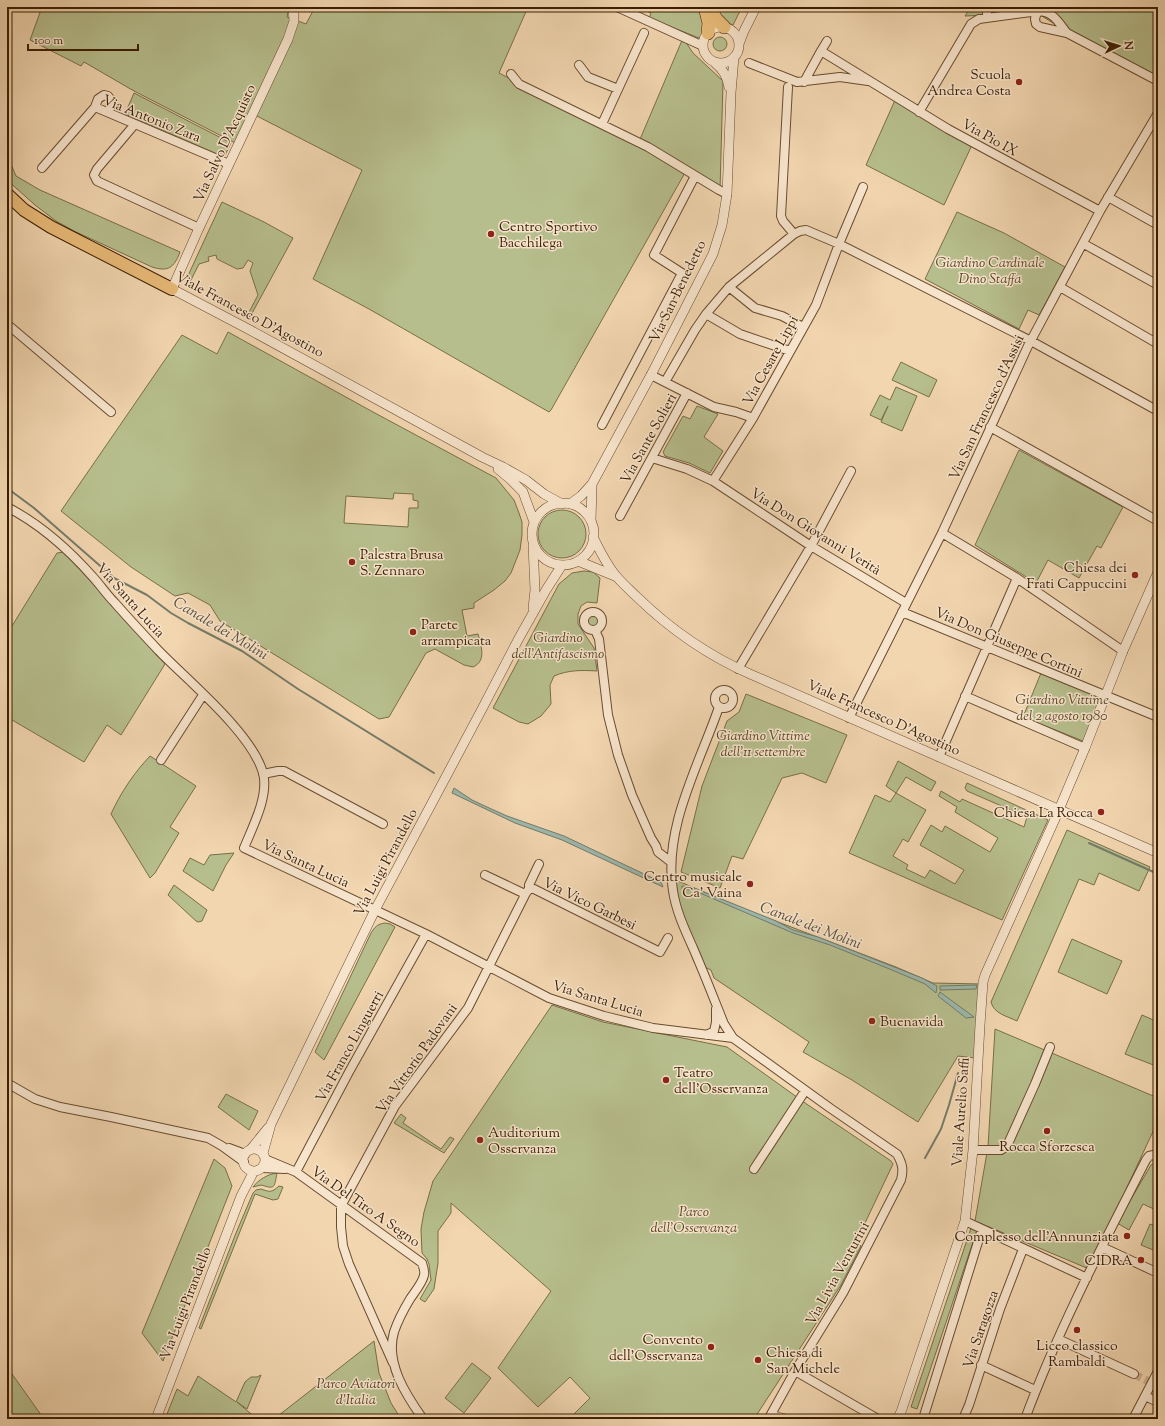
<svg xmlns="http://www.w3.org/2000/svg" width="1165" height="1426" font-family="'Sorts Mill Goudy',serif">
  <style>
    .green { fill: #b7be8d; stroke: #796e48; fill-rule: evenodd }
    .water { fill: #9bb9ae; stroke: #757b69 }
    .lines { fill: none; stroke-linecap: round; stroke-linejoin: round }
    .stream { stroke: #757b69; stroke-width: 2 }
    .minor-tunnel { stroke: #cdb18d; stroke-width: 8; stroke-dasharray: 8 4; stroke-linecap: butt }
    .minor-casing { stroke: #694c2e; stroke-width: 10 }
    .tertiary-casing { stroke: #694c2e; stroke-width: 10 }
    .primary-casing { stroke: #3b1e02; stroke-width: 14 }
    .trunk-casing { stroke: #3b1e02; stroke-width: 14 }
    .minor { stroke: #f7e4cc; stroke-width: 8 }
    .tertiary { stroke: #f7e4cc; stroke-width: 9 }
    .primary { stroke: #e9bb78; stroke-width: 12 }
    .trunk { stroke: #e9bb78; stroke-width: 13 }
    .poi-dot { fill: #8f2418; stroke: #f7e4cc; stroke-width: 1.5 }
    .labels { text-anchor: middle; stroke-width: 3; stroke-linejoin: round; paint-order: stroke }
    .poi-label { font-size: 14px; fill: #3b1e02; stroke: #f7e4cc; text-anchor: end }
    .street-label { font-size: 14px; fill: #3b1e02; stroke: #f7e4cc }
    .park-label { font-size: 14px; font-style: italic; fill: #5a4625; stroke: #f7e4cc }
    .water-label { font-size: 15px; font-style: italic; fill: #584c36; stroke: #f7e4cc }
  </style>
  <rect width="100%" height="100%" fill="#f2d6b0"/>
  <filter id="stains"><feTurbulence type="fractalNoise" baseFrequency=".005" numOctaves="4"/><feColorMatrix values="0 0 0 0 .2 0 0 0 0 .09 0 0 0 0 .02 0 0 0 .5 -.17"/></filter>
  <radialGradient id="worn" r=".72"><stop offset=".6" stop-color="#630" stop-opacity="0"/><stop offset="1" stop-color="#630" stop-opacity=".3"/></radialGradient>
  <path class="green" d="M 42,7 L 285,7 L 288,12 L 287,17 L 306,24 L 315,7 L 528,7 L 499,73 L 638,144 L 683,38 L 693,53 L 723,81 L 720,190 L 686,171 L 551,410 L 549,412 L 369,309 L 313,279 L 362,170 L 253,114 L 239,145 L 134,91 L 84,62 L 81,66 L 30,40 Z
    M 637,7 L 702,7 L 703,35 L 699,38 L 649,18 L 651,13 Z
    M 716,7 L 742,7 L 733,25 C 724,22 720,15 716,7 Z
    M 971,7 L 1158,7 L 1158,80 L 1098,51 L 1037,13 L 965,16 Z
    M713 44a7 7 0 1 1 14 0a7 7 0 1 1-14 0Z
    M 134,93 L 231,143 L 224,157 L 125,114 Z
    M 896,98 L 972,145 L 944,205 L 866,165 Z
    M 7,155 L 16,176 L 40,190 L 180,252 C 174,268 168,272 152,267 L 74,231 L 56,221 L 35,205 L 7,180 Z
    M 222,202 L 264,222 L 293,238 L 250,317 L 247,316 L 258,295 L 250,271 L 253,263 L 248,260 L 243,268 L 237,269 L 217,259 L 216,255 L 208,257 L 209,261 L 199,264 L 188,286 L 186,280 Z
    M 957,212 L 1004,233 L 1065,267 L 1039,315 L 1028,310 L 1019,329 L 925,279 Z
    M 228,332 L 373,412 L 496,478 L 514,500 L 519,513 L 522,522 L 522,535 L 520,550 L 511,573 L 505,581 L 494,590 L 474,603 L 474,608 L 462,610 L 467,636 L 478,634 C 481,645 487,661 473,667 L 464,665 L 435,649 L 426,653 L 389,717 L 379,719 L 220,621 L 210,605 L 188,593 L 175,596 L 131,567 L 61,511 L 182,335 L 217,354 ZM 394,493 L 413,494 L 413,500 L 418,501 L 418,508 L 409,508 L 408,527 L 344,523 L 346,496 L 393,499 Z
    M 901,362 L 937,380 L 929,397 L 892,380 Z
    M 896,387 L 917,396 L 902,431 L 881,422 L 888,406 L 881,420 L 870,415 L 880,395 L 890,400 Z
    M 697,406 L 718,414 L 704,437 L 723,451 L 710,473 L 689,463 L 665,456 L 663,452 L 683,416 L 690,419 Z
    M 1019,450 L 1123,507 L 1101,548 L 1097,546 L 1079,578 L 1048,560 L 1036,583 L 975,545 Z
    M538 534a24 24 0 1 1 48 0a24 24 0 1 1-48 0Z
    M 64,552 L 165,664 L 121,735 L 107,725 L 84,762 L 7,717 L 7,623 L 12,626 L 57,553 Z
    M 584,571 L 593,572 L 600,578 L 597,603 L 587,602 L 581,606 L 578,614 L 578,624 L 594,648 L 597,671 C 581,670 568,670 554,676 L 550,685 L 551,704 L 541,716 L 528,724 L 519,722 L 493,708 L 559,584 L 572,573 Z
    M586 620a7 7 0 1 1 14 0a7 7 0 1 1-14 0Z
    M 1041,673 L 1101,698 L 1083,741 L 1023,717 Z
    M 746,694 L 847,735 L 826,783 L 802,773 L 782,778 L 743,859 L 732,856 L 720,888 L 681,872 L 702,786 L 727,721 L 739,712 Z
    M 150,756 L 196,786 L 170,827 L 179,833 L 155,873 L 150,878 L 111,814 C 121,792 134,773 150,756 Z
    M 898,761 L 936,782 L 931,791 L 906,777 L 896,793 L 926,810 L 908,842 L 903,839 L 893,856 L 908,865 L 906,869 L 925,878 L 930,870 L 955,884 L 964,870 L 920,845 L 931,825 L 942,832 L 945,826 L 990,852 L 998,838 L 955,812 L 957,807 L 939,796 L 941,791 L 960,802 L 962,799 L 1024,827 L 1027,817 L 967,791 L 965,788 L 967,783 L 1048,820 L 1002,920 L 849,853 L 875,795 L 890,802 L 896,793 L 886,786 Z
    M 1067,830 L 1150,867 L 1139,891 L 1099,873 L 1094,885 L 1079,879 L 1017,1021 C 1007,1016 994,1014 991,1002 Z
    M 234,853 L 226,865 L 213,891 L 183,871 L 190,858 L 204,865 L 210,855 Z
    M 671,878 L 744,909 L 896,967 L 933,983 L 982,984 L 975,1058 L 958,1056 L 918,1122 L 852,1080 L 803,1052 L 809,1042 L 714,978 L 711,970 L 694,962 L 671,893 Z
    M 174,885 L 207,910 L 202,921 L 198,922 L 196,921 L 168,895 Z
    M 385,923 L 390,924 L 395,927 L 324,1060 L 315,1052 L 371,933 C 375,927 377,924 385,923 Z
    M 1072,939 L 1122,961 L 1107,994 L 1058,972 Z
    M 552,1005 L 603,1022 L 727,1047 L 808,1105 L 891,1161 L 893,1164 L 856,1242 L 861,1246 L 841,1285 L 754,1419 L 564,1419 L 571,1417 L 590,1398 L 570,1377 L 538,1407 L 498,1368 L 551,1291 L 451,1203 L 451,1213 L 438,1231 L 438,1263 L 434,1289 L 425,1302 L 420,1299 L 431,1280 L 429,1264 L 427,1259 L 422,1253 L 421,1229 L 424,1212 L 433,1181 Z
    M 1142,1015 L 1158,1022 L 1158,1062 L 1156,1066 L 1125,1054 Z
    M 995,1029 L 1158,1098 L 1158,1125 L 1156,1125 L 1089,1269 L 975,1221 L 988,1147 Z
    M 226,1094 L 258,1111 L 249,1130 L 218,1107 Z
    M 401,1114 L 406,1118 L 403,1123 L 441,1149 L 450,1137 L 454,1139 L 444,1153 L 394,1123 Z
    M 214,1159 L 225,1168 L 232,1186 L 163,1361 L 142,1333 Z
    M 1156,1162 L 1158,1163 L 1158,1211 L 1143,1204 L 1129,1230 L 1117,1223 L 1151,1165 Z
    M 277,1173 C 274,1189 275,1189 261,1185 L 253,1187 C 258,1180 268,1174 277,1173 Z
    M 279,1186 L 283,1187 L 278,1199 L 273,1200 L 255,1194 L 201,1329 L 199,1328 L 236,1233 L 253,1193 L 256,1190 L 261,1189 C 270,1192 271,1193 279,1186 Z
    M 1150,1224 L 1158,1227 L 1158,1252 L 1141,1245 Z
    M 971,1228 L 977,1230 L 917,1409 L 911,1407 Z
    M 374,1341 L 379,1373 L 391,1403 L 401,1419 L 274,1419 Z
    M 472,1363 L 491,1378 L 464,1413 L 445,1398 Z
    M 7,1367 L 44,1419 L 14,1419 L 7,1406 Z
    M 261,1375 L 247,1409 L 237,1402 L 257,1419 L 165,1419 L 177,1389 L 188,1396 L 198,1376 L 236,1402 L 245,1382 L 251,1377 L 257,1377 Z"/>
  <path class="water" d="M 454,788 L 472,800 L 487,807 L 507,816 L 564,836 L 661,882 L 663,887 L 562,840 L 515,823 L 452,793 Z
    M 682,886 L 694,888 L 776,921 L 793,930 L 818,937 L 922,978 L 937,986 L 936,993 L 925,984 L 892,970 L 830,945 L 793,933 L 693,890 L 682,889 Z
    M 977,985 L 976,989 L 940,990 L 940,986 Z
    M 940,992 L 974,1017 L 966,1018 L 938,996 Z"/>
  <g class="lines">
    <path class="stream" d="M 7,488 L 34,508 L 114,578 L 147,595 L 171,613 L 188,623 L 242,651 L 298,689 L 434,773
      M 1089,843 L 1158,874
      M 925,1158 L 941,1129 L 949,1105 L 958,1073"/>
    <path class="minor-tunnel" d="M 1134,1374 L 1150,1382"/>
    <defs>
      <path id="minor" d="M 617,7 L 703,46
        M 987,7 L 987,18
        M 1039,11 L 1036,15 L 1035,19 L 1036,24 L 1040,27 L 1067,33 L 1158,81
        M 821,51 L 827,41
        M 749,63 L 797,82 L 840,77 L 868,81
        M 579,65 L 588,77 L 618,89
        M 511,74 L 519,84 L 648,147 L 719,190 L 727,194
        M 804,82 L 821,51 L 948,129 L 1100,211
        M 788,87 L 781,216 L 783,221 L 794,234
        M 95,107 L 229,164
        M 919,112 L 971,24 L 979,19 L 1039,11 C 1054,12 1058,22 1067,33
        M 135,124 L 97,169 L 94,175 L 97,181 L 199,228
        M 602,124 L 644,33
        M 42,168 L 95,107 L 98,99 L 104,95 L 108,96 L 112,101 L 109,112
        M 1108,197 L 1158,225
        M 1084,244 L 1158,285
        M 729,287 L 755,308 L 782,316 L 803,327
        M 1060,287 L 1158,344
        M 706,314 L 740,334 L 790,351
        M 7,324 L 111,412
        M 651,375 L 714,407 L 736,412 L 753,418
        M 665,382 L 695,330 L 706,314 L 729,287 L 794,234 L 800,231 L 806,230 L 839,244 L 1031,341 L 1158,411
        M 602,425 L 682,273 L 654,255 L 695,176
        M 990,427 L 1158,521
        M 652,458 L 687,469 L 713,481 L 811,546 L 906,603
        M 713,481 L 753,418 L 816,305 L 839,244 L 863,187
        M 7,507 C 40,524 69,550 93,577 C 101,586 107,595 115,603 C 129,619 143,634 158,650 C 187,680 252,733 263,773 C 269,796 253,826 244,848 L 426,934 L 549,998 L 604,1016 L 653,1028 L 733,1038
        M 620,516 L 687,393
        M 942,533 L 1017,578 L 1123,651
        M584 621a9 9 0 1 1 18 0a9 9 0 1 1-18 0Z
        M 902,612 L 1158,717
        M 595,630 L 599,639 L 608,715 L 618,755 L 632,795 L 651,838 L 656,846 L 658,852 L 671,862
        M 738,669 L 811,546 L 851,471
        M715 699a9 9 0 1 1 18 0a9 9 0 1 1-18 0Z
        M 965,696 L 1085,748
        M 719,707 C 699,765 663,828 673,891 C 676,911 685,930 693,948 C 704,973 714,999 724,1024 L 733,1038 L 830,1108 L 897,1154 C 902,1163 904,1169 901,1180 L 843,1293 L 795,1371 L 769,1418
        M 849,718 L 942,533 L 1028,346 L 1100,211 L 1158,113
        M 939,757 L 1017,578
        M 161,760 L 203,695
        M 263,774 L 278,771 L 284,771 L 383,824
        M 485,875 L 525,894
        M 529,889 L 529,885 L 539,864
        M 707,1035 L 714,1031 L 716,1022 L 716,1009
        M 7,1083 L 35,1099 L 60,1107 L 111,1117 L 208,1138 L 222,1146 L 244,1162
        M 229,1148 L 245,1154
        M 973,1150 L 1001,1150 L 1007,1146 L 1035,1084 L 1050,1047
        M 265,1159 L 296,1172 L 422,1263 C 423,1266 425,1272 424,1275 C 423,1282 414,1293 410,1299 C 404,1309 398,1320 394,1332 C 385,1363 406,1395 423,1419
        M 262,1168 L 285,1169
        M 754,1169 L 805,1091
        M 296,1172 L 349,1072 L 426,934
        M 965,1221 L 1087,1278
        M 1102,1247 L 1158,1273
        M 1058,1339 L 1134,1374
        M 393,1363 L 349,1264 L 343,1246 L 341,1227 L 341,1206 L 395,1106 L 468,1008 L 526,893 L 529,889 L 534,889 L 660,952 L 668,938
        M 981,1365 L 1035,1390
        M 795,1371 L 878,1419
        M 1145,1396 L 1158,1402
        M 923,1419 L 982,1229
        M 963,1419 L 969,1405 L 1000,1309 L 1023,1249
        M 1025,1419 C 1058,1330 1103,1244 1146,1160 L 1149,1156 L 1158,1154
        M 1133,1419 L 1158,1371"/>
      <path id="tertiary" d="M 293,7 L 294,21 L 288,39 L 199,228 L 172,289 L 250,330 L 482,457 L 503,467 L 526,480 L 544,494 L 562,504
        M703 45a18 18 0 1 1 36 0a18 18 0 1 1-36 0Z
        M 739,44 L 744,31 L 756,7
        M 715,63 C 724,70 727,77 729,87
        M 498,469 L 510,479 L 523,492 L 534,522
        M532 534a31 31 0 1 1 62 0a31 31 0 1 1-62 0Z
        M 570,504 L 581,496 L 592,484 L 651,375 L 713,254 L 722,225 L 727,194 L 731,93 L 734,57
        M 591,521 L 592,484
        M 593,537 C 600,551 607,566 617,577 C 623,584 630,590 637,597 C 670,629 707,655 750,674 L 1158,853
        M 533,545 L 535,590 L 533,608
        M 578,561 L 615,576
        M 251,1149 L 268,1128
        M243 1160a11 11 0 1 1 22 0a11 11 0 1 1-22 0Z
        M 263,1153 L 271,1124 L 375,910 L 482,709 L 519,638 L 546,590 L 562,565
        M 156,1419 L 241,1196 L 254,1171
        M 767,1419 L 774,1416 L 786,1419
        M 897,1419 L 901,1412 L 965,1221 L 973,1150 L 980,1025 L 983,982 L 985,975 L 1055,819 L 1085,748 L 1123,651 L 1158,572"/>
      <path id="primary" d="M 7,194 L 24,210 L 51,227 L 172,289"/>
      <path id="trunk" d="M 705,7 L 709,23 L 708,33
        M 709,7 L 716,19 L 724,27"/>
    </defs>
    <use href="#minor" class="minor-casing"/>
    <use href="#tertiary" class="tertiary-casing"/>
    <use href="#primary" class="primary-casing"/>
    <use href="#trunk" class="trunk-casing"/>
    <use href="#minor" class="minor"/>
    <use href="#tertiary" class="tertiary"/>
    <use href="#primary" class="primary"/>
    <use href="#trunk" class="trunk"/>
  </g>
  <g class="poi-dot">
    <circle cx="1019" cy="82" r="4"/>
    <circle cx="491" cy="234" r="4"/>
    <circle cx="352" cy="562" r="4"/>
    <circle cx="1135" cy="575" r="4"/>
    <circle cx="413" cy="632" r="4"/>
    <circle cx="1101" cy="812" r="4"/>
    <circle cx="750" cy="884" r="4"/>
    <circle cx="872" cy="1021" r="4"/>
    <circle cx="666" cy="1080" r="4"/>
    <circle cx="1047" cy="1131" r="4"/>
    <circle cx="480" cy="1140" r="4"/>
    <circle cx="1127" cy="1236" r="4"/>
    <circle cx="1141" cy="1260" r="4"/>
    <circle cx="1077" cy="1330" r="4"/>
    <circle cx="711" cy="1347" r="4"/>
    <circle cx="758" cy="1360" r="4"/>
  </g>
  <g class="labels">
    <g class="poi-label">
      <text x="1011" y="79">Scuola<tspan x="1011" dy="16">Andrea Costa</tspan></text>
      <text x="499" y="231" text-anchor="start">Centro Sportivo<tspan x="499" dy="16">Bacchilega</tspan></text>
      <text x="360" y="559" text-anchor="start">Palestra Brusa<tspan x="360" dy="16">S. Zennaro</tspan></text>
      <text x="1127" y="572">Chiesa dei<tspan x="1127" dy="16">Frati Cappuccini</tspan></text>
      <text x="421" y="629" text-anchor="start">Parete<tspan x="421" dy="16">arrampicata</tspan></text>
      <text x="1093" y="817">Chiesa La Rocca</text>
      <text x="742" y="881">Centro musicale<tspan x="742" dy="16">Ca' Vaina</tspan></text>
      <text x="880" y="1026" text-anchor="start">Buenavida</text>
      <text x="674" y="1077" text-anchor="start">Teatro<tspan x="674" dy="16">dell'Osservanza</tspan></text>
      <text x="488" y="1137" text-anchor="start">Auditorium<tspan x="488" dy="16">Osservanza</tspan></text>
      <text x="1047" y="1151" text-anchor="middle">Rocca Sforzesca</text>
      <text x="1119" y="1241">Complesso dell'Annunziata</text>
      <text x="1133" y="1265">CIDRA</text>
      <text x="703" y="1344">Convento<tspan x="703" dy="16">dell'Osservanza</tspan></text>
      <text x="1077" y="1350" text-anchor="middle">Liceo classico<tspan x="1077" dy="16">Rambaldi</tspan></text>
      <text x="766" y="1357" text-anchor="start">Chiesa di<tspan x="766" dy="16">San Michele</tspan></text>
    </g>
    <g class="street-label">
      <text transform="translate(152 118) rotate(22)" y="5">Via Antonio Zara</text>
      <text transform="translate(990 137) rotate(29)" y="5">Via Pio IX</text>
      <text transform="translate(224 143) rotate(-65)" y="5">Via Salvo D'Acquisto</text>
      <text transform="translate(677 291) rotate(-64)" y="5">Via San Benedetto</text>
      <text transform="translate(250 314) rotate(28)" y="5">Viale Francesco D'Agostino</text>
      <text transform="translate(770 360) rotate(-61)" y="5">Via Cesare Lippi</text>
      <text transform="translate(986 407) rotate(-65)" y="5">Via San Francesco d'Assisi</text>
      <text transform="translate(648 438) rotate(-61)" y="5">Via Sante Solieri</text>
      <text transform="translate(816 531) rotate(32)" y="5">Via Don Giovanni Verità</text>
      <text transform="translate(131 600) rotate(48)" y="5">Via Santa Lucia</text>
      <text transform="translate(1009 642) rotate(23)" y="5">Via Don Giuseppe Cortini</text>
      <text transform="translate(884 717) rotate(24)" y="5">Viale Francesco D'Agostino</text>
      <text transform="translate(385 862) rotate(-62)" y="5">Via Luigi Pirandello</text>
      <text transform="translate(306 863) rotate(25)" y="5">Via Santa Lucia</text>
      <text transform="translate(590 903) rotate(26)" y="5">Via Vico Garbesi</text>
      <text transform="translate(598 998) rotate(17)" y="5">Via Santa Lucia</text>
      <text transform="translate(349 1046) rotate(-61)" y="5">Via Franco Linguerri</text>
      <text transform="translate(416 1058) rotate(-55)" y="5">Via Vittorio Padovani</text>
      <text transform="translate(960 1112) rotate(-86)" y="5">Viale Aurelio Saffi</text>
      <text transform="translate(366 1206) rotate(35)" y="5">Via Del Tiro A Segno</text>
      <text transform="translate(837 1273) rotate(-61)" y="5">Via Livia Venturini</text>
      <text transform="translate(185 1303) rotate(-69)" y="5">Via Luigi Pirandello</text>
      <text transform="translate(980 1329) rotate(-71)" y="5">Via Saragozza</text>
    </g>
    <g class="park-label">
      <text x="990" y="267">Giardino Cardinale<tspan x="990" dy="16">Dino Staffa</tspan></text>
      <text x="558" y="642">Giardino<tspan x="558" dy="16">dell'Antifascismo</tspan></text>
      <text x="1062" y="704">Giardino Vittime<tspan x="1062" dy="16">del 2 agosto 1980</tspan></text>
      <text x="763" y="740">Giardino Vittime<tspan x="763" dy="16">dell'11 settembre</tspan></text>
      <text x="694" y="1216">Parco<tspan x="694" dy="16">dell'Osservanza</tspan></text>
      <text x="356" y="1388">Parco Aviatori<tspan x="356" dy="16">d'Italia</tspan></text>
    </g>
    <g class="water-label">
      <text transform="translate(221 628) rotate(31)" y="5">Canale dei Molini</text>
      <text transform="translate(811 925) rotate(21)" y="5">Canale dei Molini</text>
    </g>
  </g>
  <rect width="1165" height="1426" fill="none" stroke="#f2d6b0" stroke-width="24"/>
  <rect x="8" y="8" width="1149" height="1410" fill="none" stroke="#3b1e02" stroke-width="2"/>
  <rect x="12" y="12" width="1141" height="1402" fill="none" stroke="#3b1e02"/>
  <g transform="translate(1119 46) rotate(86)" stroke="#f7e4cc" stroke-width="3" paint-order="stroke">
  <path d="M0-3L7 15L0 10L-7 15Z" fill="#3b1e02"/>
  <text y="-6" font-size="11" font-weight="bold" text-anchor="middle" fill="#3b1e02">N</text>
  </g>
  <path d="M28 44v6h110v-6" fill="none" stroke="#3b1e02" stroke-width="2"/>
  <text x="34" y="44" font-size="12" fill="#3b1e02" stroke="#f7e4cc" stroke-width="3" paint-order="stroke">100 m</text>
  <rect width="100%" height="100%" filter="url(#stains)"/>
  <rect width="100%" height="100%" fill="url(#worn)"/>
</svg>
